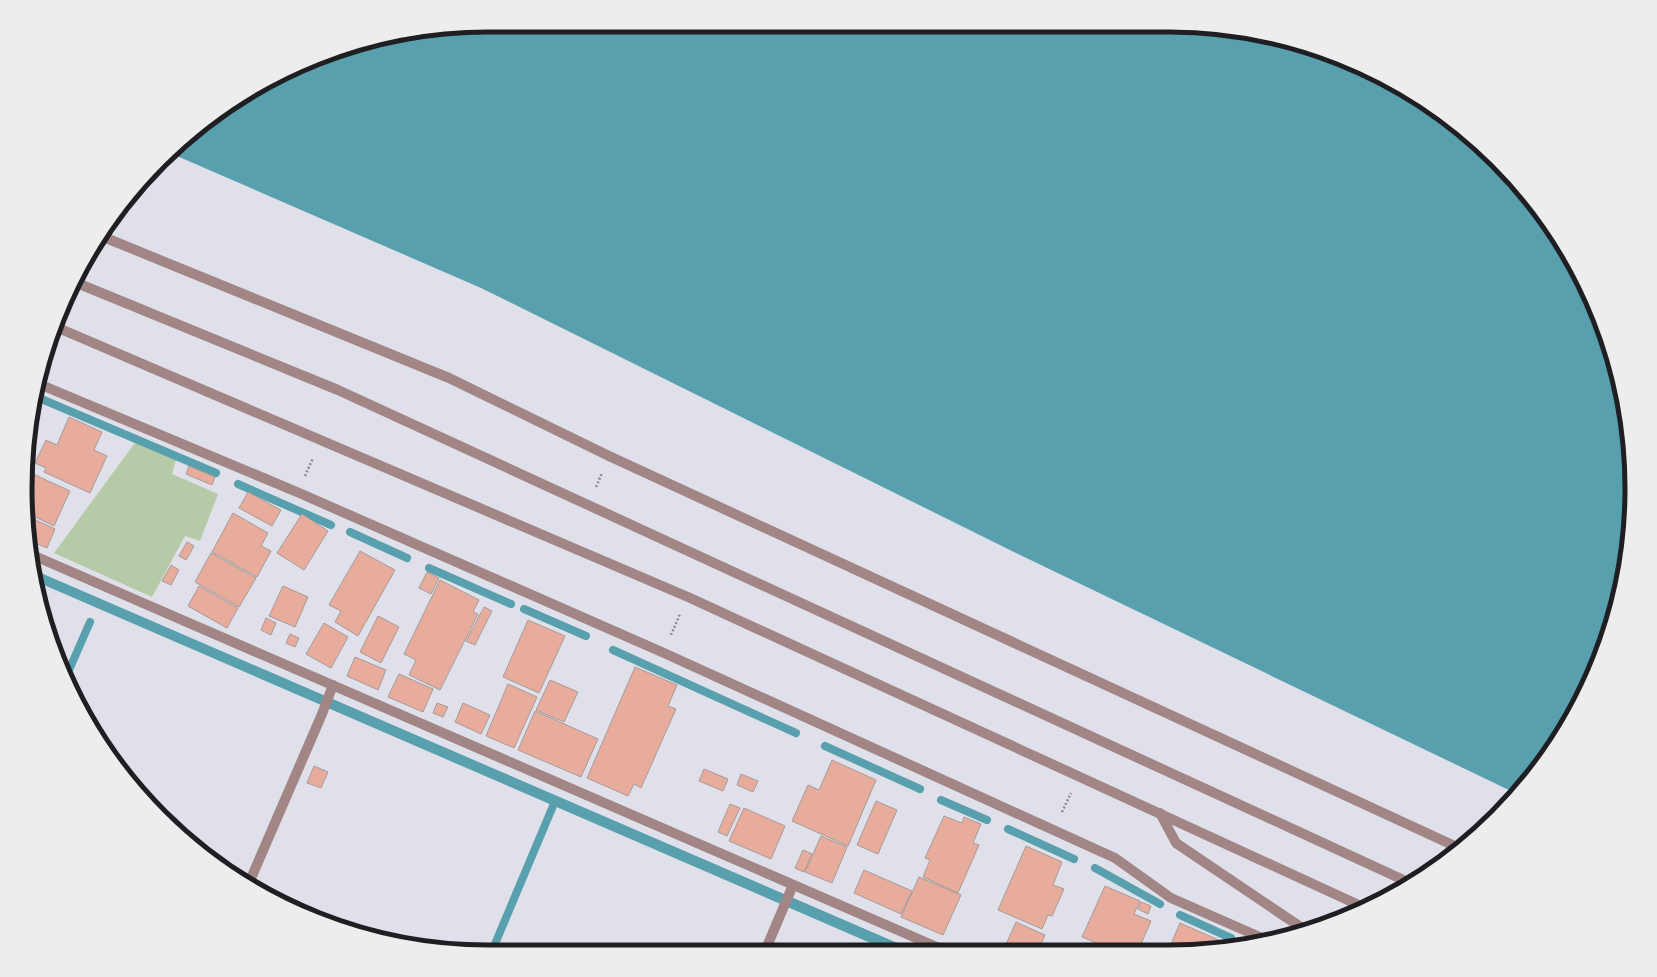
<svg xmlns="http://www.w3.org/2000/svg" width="1657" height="977" font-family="Roboto,sans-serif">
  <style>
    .green { fill: #b7caa7 }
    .water { fill: #58a0ae }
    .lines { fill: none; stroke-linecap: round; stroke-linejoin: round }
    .stream { stroke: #58a0ae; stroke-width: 8 }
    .building { fill: #e8ac9d; stroke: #a69b99 }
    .path { stroke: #8b8b93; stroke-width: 2.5; stroke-dasharray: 2 2; stroke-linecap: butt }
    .service { stroke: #a18685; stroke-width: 10 }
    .minor { stroke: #a18685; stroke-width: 10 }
    .tertiary { stroke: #a18685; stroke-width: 10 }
    .rim { fill: none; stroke: #1f1f23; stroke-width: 5 }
  </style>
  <rect width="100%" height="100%" fill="#e0e0ea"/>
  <path class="green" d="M 137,440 L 177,456 L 172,474 L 218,494 L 200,541 L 185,536 L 152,597 L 54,553 Z"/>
  <path class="water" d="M 1199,26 L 1318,50 L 1426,103 L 1496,161 L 1554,231 L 1597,311 L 1623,398 L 1632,489 L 1623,579 L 1597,666 L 1554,746 L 1513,792 L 1016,553 L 481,288 L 170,153 L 207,121 L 283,73 L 340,50 L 428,29 Z
    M 34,570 L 916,951 L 889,951 L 37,582 Z"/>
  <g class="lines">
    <path class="stream" d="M 39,398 L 216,473
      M 238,484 L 331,525
      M 350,532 L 407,558
      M 429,568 L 511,604
      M 524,609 L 586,636
      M 613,650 L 796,733
      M 66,677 L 90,622
      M 825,746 L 920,789
      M 941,800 L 987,820
      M 1008,829 L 1074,859
      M 1095,868 L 1160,904
      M 1180,915 L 1231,938
      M 492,951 L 553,806"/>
  </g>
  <path class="building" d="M 69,417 L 102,432 L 94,450 L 107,456 L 90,493 L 44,472 L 46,468 L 35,463 L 46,440 L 57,445 Z
    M 189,466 L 215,477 L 212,485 L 186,474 Z
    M 31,473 L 70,491 L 54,526 L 27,513 L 25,486 Z
    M 248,492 L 281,510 L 272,526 L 239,508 Z
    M 233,513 L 268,533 L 261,546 L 271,551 L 257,577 L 212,552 Z
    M 302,514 L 328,531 L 304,570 L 277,553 Z
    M 27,516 L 55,529 L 47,548 L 28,540 Z
    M 187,542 L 194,546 L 186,560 L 179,556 Z
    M 360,551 L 395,570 L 358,636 L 335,622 L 341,611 L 329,605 Z
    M 211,553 L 256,578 L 239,607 L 195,582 Z
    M 171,565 L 179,570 L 171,585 L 162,581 Z
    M 427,572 L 439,578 L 431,594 L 419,588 Z
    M 440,580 L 479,600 L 473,612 L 478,614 L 440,690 L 409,675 L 416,660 L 404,654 Z
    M 199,586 L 238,608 L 227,628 L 188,606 Z
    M 283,586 L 308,597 L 295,627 L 269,616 Z
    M 484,607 L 492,611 L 475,645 L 466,641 Z
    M 378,616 L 399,627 L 381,663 L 360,652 Z
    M 266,618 L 276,623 L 271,635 L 261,630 Z
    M 528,620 L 565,636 L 539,693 L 503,677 Z
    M 324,623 L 348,637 L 331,668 L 306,654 Z
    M 290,634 L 299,638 L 295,647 L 286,643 Z
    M 355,657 L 386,670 L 378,690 L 347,676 Z
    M 635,667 L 677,685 L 668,706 L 676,709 L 641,788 L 634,784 L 628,796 L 587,778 Z
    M 399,674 L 433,689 L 423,712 L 388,697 Z
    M 550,680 L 578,692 L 564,722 L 536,710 Z
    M 508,684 L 537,697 L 514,748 L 486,736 Z
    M 437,703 L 448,707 L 443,717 L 433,713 Z
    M 463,703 L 490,715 L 481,734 L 455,722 Z
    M 535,711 L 598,739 L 581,777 L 518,750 Z
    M 832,760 L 876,780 L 848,846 L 792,821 L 808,785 L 819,790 Z
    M 314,766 L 328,772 L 321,788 L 307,783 Z
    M 704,769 L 728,779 L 723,791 L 699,781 Z
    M 741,774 L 758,781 L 753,792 L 737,785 Z
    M 876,801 L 897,810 L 878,854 L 857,845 Z
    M 730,804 L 740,808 L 727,836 L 718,832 Z
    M 744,808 L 785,826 L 771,859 L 729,841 Z
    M 944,816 L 962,823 L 964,817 L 981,824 L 973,843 L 979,845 L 958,893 L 923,877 L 930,860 L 925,858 Z
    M 821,836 L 847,847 L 832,883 L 805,872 Z
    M 1026,846 L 1062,862 L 1053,885 L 1064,889 L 1052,916 L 1048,915 L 1042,929 L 998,910 Z
    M 803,850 L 812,854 L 804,872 L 795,868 Z
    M 864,870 L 912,891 L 901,914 L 854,893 Z
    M 919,877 L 961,895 L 943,935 L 901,917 Z
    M 1105,886 L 1140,901 L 1134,914 L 1151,921 L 1138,951 L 1115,951 L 1082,937 Z
    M 1141,902 L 1151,906 L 1148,914 L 1138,909 Z
    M 1016,922 L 1045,935 L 1038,951 L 1003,951 Z
    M 1180,923 L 1221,941 L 1219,947 L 1199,951 L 1168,951 Z"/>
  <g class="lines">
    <path class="path" d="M 305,476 L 313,458
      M 596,487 L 602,473
      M 671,635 L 680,614
      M 1062,812 L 1071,793"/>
    <path class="service" d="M 101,236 L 449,378 L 609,456 L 1459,848
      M 77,283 L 338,390 L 1410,883"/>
    <path class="minor" d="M 39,384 L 297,492 L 664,653 L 1115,858 L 1171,898 L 1262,938
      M 30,554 L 946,951
      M 1160,813 L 1176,843 L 1305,930
      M 249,883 L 322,714 L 333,685
      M 765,951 L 793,885"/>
    <path class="tertiary" d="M 56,327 L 688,597 L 1363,907"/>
  </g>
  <path d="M0 0H1657V977H0ZM488 32H1169A456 456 0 0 1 1625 488V489A456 456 0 0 1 1169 945H488A456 456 0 0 1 32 489V488A456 456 0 0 1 488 32Z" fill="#ededed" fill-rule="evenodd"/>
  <path class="rim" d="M488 32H1169A456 456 0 0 1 1625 488V489A456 456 0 0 1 1169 945H488A456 456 0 0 1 32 489V488A456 456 0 0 1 488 32Z"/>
</svg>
